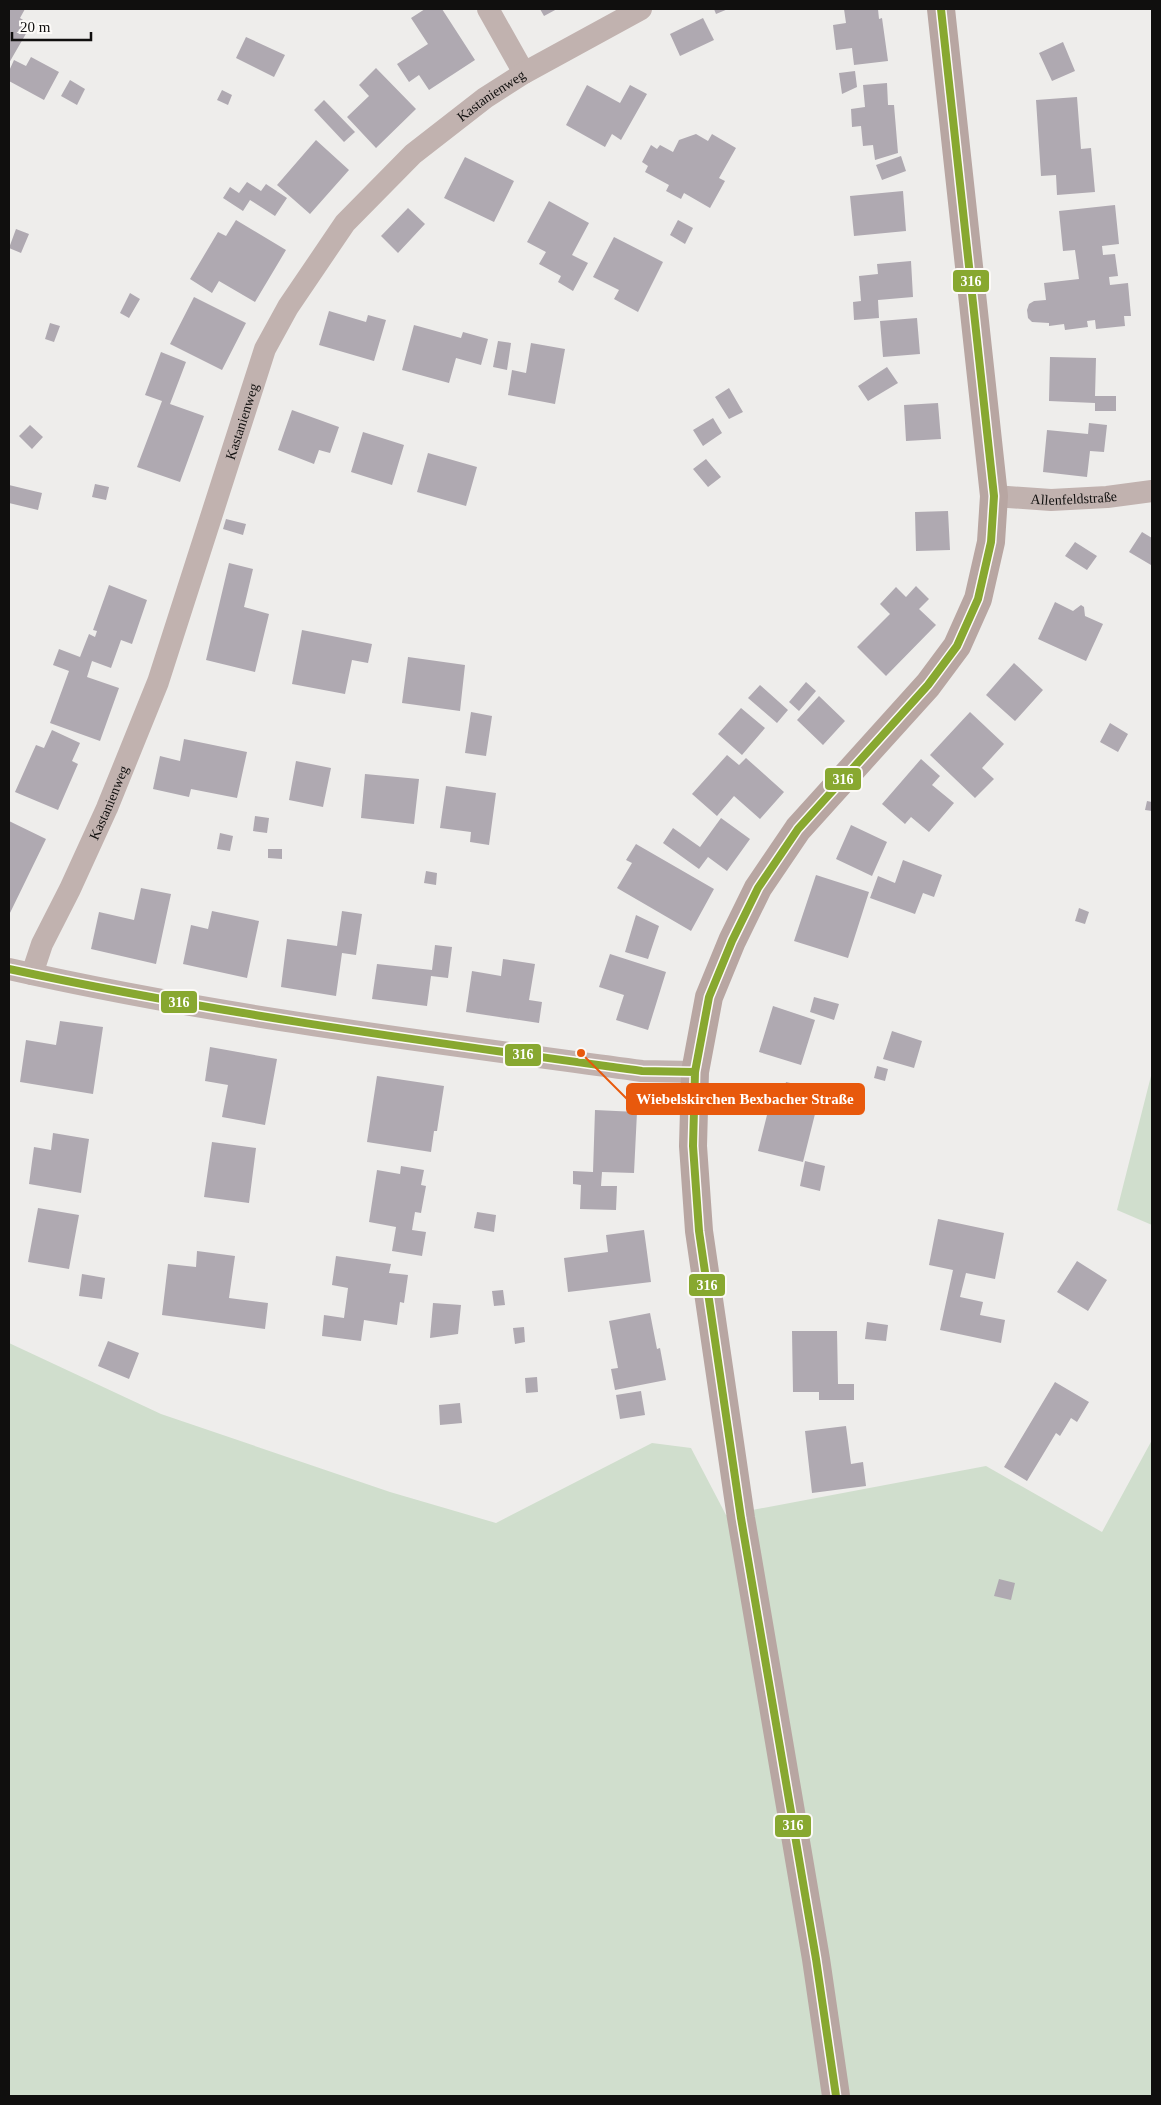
<svg xmlns="http://www.w3.org/2000/svg" width="1161" height="2105" font-family="Georgia,serif">
  <style>
    .green { fill: #d0decd }
    .building { fill: #afa9b1 }
    .lines { fill: none; stroke-linecap: round; stroke-linejoin: round }
    .street { stroke: #c1b2af; stroke-width: 22 }
    .secondary { stroke: #b8a6a2; stroke-width: 28 }
    .bus-1-casing { stroke: #fcfaf7; stroke-width: 11 }
    .bus-1 { stroke: #88a830; stroke-width: 8 }
    .labels { text-anchor: middle; stroke-width: 4.5; stroke-linejoin: round; paint-order: stroke }
    .street-label { font-size: 14px; fill: #100f0e; stroke: #fcfaf7 }
    .leader { fill: none; stroke: #e8590c; stroke-width: 2 }
    .callout-dot { fill: #e8590c; stroke: #fcfaf7; stroke-width: 2 }
    .callout { fill: #e8590c; stroke: #e8590c; stroke-width: 2 }
    .callout-label { font-size: 15px; text-anchor: middle; font-weight: bold; fill: #fff }
    .line-badge { stroke: #fcfaf7; stroke-width: 2 }
    .badge-label { font-size: 14px; text-anchor: middle; font-weight: bold; fill: #fff }
  </style>
  <rect width="100%" height="100%" fill="#eeedeb"/>
  <path class="green" d="M 1152,1072 L 1152,1225 L 1117,1210 Z
    M 9,1343 L 161,1414 L 390,1492 L 496,1523 L 652,1443 L 691,1448 L 726,1515 L 986,1466 L 1102,1532 L 1152,1440 L 1152,2096 L 9,2096 Z"/>
  <path class="building" d="M 9,9 L 25,9 L 20,18 L 31,25 L 9,63 Z
    M 425,9 L 442,9 L 475,60 L 429,90 L 419,75 L 409,82 L 397,64 L 428,44 L 411,18 Z
    M 540,9 L 557,9 L 544,16 Z
    M 714,9 L 728,9 L 716,14 Z
    M 844,9 L 878,9 L 879,19 L 882,18 L 888,61 L 854,65 L 852,48 L 836,50 L 833,25 L 846,23 Z
    M 703,18 L 714,40 L 680,56 L 670,34 Z
    M 246,37 L 285,55 L 274,77 L 236,58 Z
    M 1063,42 L 1075,71 L 1052,81 L 1039,53 Z
    M 31,57 L 59,72 L 44,100 L 9,81 L 9,71 L 14,60 L 26,66 Z
    M 376,68 L 416,109 L 376,148 L 347,117 L 369,96 L 359,85 Z
    M 855,71 L 857,87 L 842,94 L 839,73 Z
    M 70,80 L 85,89 L 77,105 L 61,96 Z
    M 887,83 L 888,105 L 894,105 L 898,153 L 875,160 L 873,145 L 863,146 L 861,126 L 852,127 L 851,109 L 865,107 L 863,85 Z
    M 587,85 L 620,103 L 630,85 L 647,94 L 621,140 L 612,134 L 605,147 L 566,125 Z
    M 222,90 L 232,95 L 228,105 L 217,100 Z
    M 1077,97 L 1081,149 L 1091,148 L 1095,192 L 1057,195 L 1056,175 L 1041,176 L 1036,100 Z
    M 324,100 L 355,132 L 344,142 L 314,110 Z
    M 696,134 L 708,141 L 712,134 L 736,148 L 719,178 L 725,181 L 710,208 L 684,193 L 681,199 L 666,191 L 669,185 L 645,172 L 648,166 L 642,162 L 651,145 L 657,149 L 660,145 L 673,152 L 679,140 Z
    M 316,140 L 349,170 L 310,214 L 277,185 Z
    M 901,156 L 906,171 L 882,180 L 876,165 Z
    M 465,157 L 514,181 L 494,222 L 444,198 Z
    M 247,182 L 261,191 L 266,184 L 287,198 L 275,216 L 250,200 L 243,211 L 223,198 L 230,187 L 239,193 Z
    M 903,191 L 906,231 L 854,236 L 850,196 Z
    M 549,201 L 589,223 L 572,255 L 588,263 L 573,291 L 558,282 L 561,276 L 539,264 L 546,252 L 527,242 Z
    M 1115,205 L 1119,244 L 1102,246 L 1103,255 L 1115,254 L 1118,276 L 1109,277 L 1110,285 L 1128,283 L 1131,316 L 1124,316 L 1125,326 L 1096,329 L 1095,320 L 1087,321 L 1088,327 L 1065,330 L 1064,324 L 1049,326 L 1049,323 L 1032,322 L 1028,318 L 1027,310 L 1029,304 L 1034,301 L 1046,300 L 1044,283 L 1079,279 L 1075,250 L 1063,251 L 1059,211 Z
    M 408,208 L 425,224 L 398,253 L 381,236 Z
    M 236,220 L 286,250 L 255,302 L 219,281 L 212,293 L 190,279 L 218,232 L 226,236 Z
    M 678,220 L 693,228 L 685,244 L 670,235 Z
    M 16,229 L 29,234 L 21,253 L 9,248 Z
    M 614,237 L 663,262 L 638,312 L 614,299 L 619,290 L 593,277 Z
    M 911,261 L 913,297 L 878,300 L 879,318 L 854,320 L 853,302 L 861,301 L 859,276 L 878,274 L 877,264 Z
    M 130,293 L 140,299 L 129,318 L 120,313 Z
    M 194,297 L 246,323 L 222,370 L 170,344 Z
    M 329,311 L 366,322 L 368,315 L 386,320 L 374,361 L 319,345 Z
    M 917,318 L 920,354 L 883,357 L 880,321 Z
    M 50,323 L 60,326 L 54,342 L 45,339 Z
    M 414,325 L 461,338 L 463,332 L 488,339 L 481,365 L 456,358 L 449,383 L 402,370 Z
    M 498,341 L 511,343 L 507,370 L 493,367 Z
    M 531,343 L 565,349 L 555,404 L 508,395 L 512,370 L 526,373 Z
    M 161,352 L 186,362 L 170,404 L 204,416 L 180,482 L 137,467 L 162,401 L 145,395 Z
    M 1050,357 L 1096,358 L 1095,396 L 1116,396 L 1116,411 L 1095,411 L 1095,403 L 1049,401 Z
    M 887,367 L 898,383 L 868,401 L 858,386 Z
    M 729,388 L 743,412 L 729,419 L 715,397 Z
    M 938,403 L 941,439 L 906,441 L 904,405 Z
    M 292,410 L 339,427 L 330,453 L 319,450 L 314,464 L 278,450 Z
    M 713,418 L 722,433 L 703,446 L 693,430 Z
    M 1089,423 L 1107,425 L 1104,452 L 1090,451 L 1087,477 L 1043,472 L 1047,430 L 1088,434 Z
    M 30,425 L 43,437 L 32,449 L 19,436 Z
    M 363,432 L 404,445 L 392,485 L 351,472 Z
    M 428,453 L 477,467 L 466,506 L 417,492 Z
    M 706,459 L 721,477 L 708,487 L 693,469 Z
    M 95,484 L 109,487 L 106,500 L 92,497 Z
    M 9,485 L 42,493 L 38,510 L 9,503 Z
    M 948,511 L 950,550 L 916,551 L 915,512 Z
    M 226,519 L 246,524 L 243,535 L 223,529 Z
    M 1142,532 L 1152,538 L 1151,565 L 1129,552 Z
    M 1075,542 L 1097,556 L 1087,570 L 1065,556 Z
    M 229,563 L 253,569 L 244,607 L 269,614 L 255,672 L 206,660 Z
    M 109,585 L 147,600 L 132,644 L 121,640 L 111,668 L 92,661 L 87,677 L 119,688 L 100,741 L 50,723 L 69,671 L 53,665 L 59,649 L 80,657 L 89,634 L 95,637 L 97,631 L 93,630 Z
    M 916,586 L 929,599 L 919,609 L 936,625 L 886,676 L 857,647 L 890,614 L 880,604 L 896,587 L 906,597 Z
    M 1055,602 L 1073,611 L 1081,605 L 1084,607 L 1085,616 L 1103,624 L 1086,661 L 1038,639 Z
    M 302,630 L 372,644 L 368,663 L 352,660 L 345,694 L 292,684 Z
    M 408,657 L 465,665 L 460,711 L 402,703 Z
    M 1014,663 L 1043,690 L 1015,721 L 986,695 Z
    M 806,682 L 816,691 L 799,711 L 789,702 Z
    M 760,685 L 788,710 L 777,723 L 748,698 Z
    M 819,696 L 845,721 L 823,745 L 797,720 Z
    M 741,708 L 765,728 L 742,755 L 718,734 Z
    M 471,712 L 492,716 L 486,756 L 465,753 Z
    M 970,712 L 1004,744 L 982,768 L 994,779 L 975,798 L 930,755 Z
    M 1110,723 L 1128,734 L 1118,752 L 1100,742 Z
    M 52,730 L 80,743 L 72,761 L 78,764 L 58,810 L 15,792 L 36,745 L 44,748 Z
    M 184,739 L 247,752 L 237,798 L 191,789 L 189,797 L 153,789 L 160,756 L 180,761 Z
    M 727,755 L 739,765 L 746,758 L 784,792 L 760,819 L 734,796 L 717,816 L 692,794 Z
    M 921,759 L 940,776 L 932,785 L 954,803 L 929,832 L 911,817 L 905,824 L 882,804 Z
    M 296,761 L 331,768 L 323,807 L 289,800 Z
    M 365,774 L 419,779 L 414,824 L 361,818 Z
    M 446,786 L 496,793 L 489,845 L 470,842 L 471,832 L 440,828 Z
    M 1147,801 L 1152,802 L 1152,811 L 1145,810 Z
    M 255,816 L 269,818 L 267,833 L 253,831 Z
    M 721,818 L 750,839 L 727,871 L 708,857 L 699,869 L 663,843 L 673,828 L 700,847 Z
    M 9,821 L 46,839 L 9,915 Z
    M 851,825 L 887,842 L 872,876 L 836,859 Z
    M 220,833 L 233,836 L 230,851 L 217,849 Z
    M 636,844 L 714,889 L 691,931 L 617,888 L 632,863 L 626,860 Z
    M 268,849 L 282,849 L 282,859 L 268,858 Z
    M 903,860 L 942,875 L 934,897 L 923,893 L 915,914 L 870,898 L 878,876 L 895,883 Z
    M 426,871 L 437,873 L 436,885 L 424,883 Z
    M 816,875 L 869,892 L 848,958 L 794,941 Z
    M 141,888 L 171,894 L 156,964 L 91,949 L 99,912 L 134,920 Z
    M 1079,908 L 1089,912 L 1085,924 L 1075,921 Z
    M 212,911 L 259,921 L 247,978 L 183,964 L 191,925 L 208,929 Z
    M 342,911 L 362,914 L 356,955 L 342,953 L 336,996 L 281,987 L 287,939 L 337,946 Z
    M 636,915 L 659,926 L 648,959 L 625,952 Z
    M 435,945 L 452,947 L 448,978 L 431,976 L 427,1006 L 372,999 L 377,964 L 432,970 Z
    M 610,954 L 666,972 L 648,1030 L 616,1020 L 624,995 L 599,987 Z
    M 503,959 L 535,964 L 529,1000 L 542,1002 L 539,1023 L 466,1012 L 472,971 L 501,976 Z
    M 814,997 L 839,1004 L 834,1020 L 810,1012 Z
    M 773,1006 L 815,1020 L 801,1065 L 759,1052 Z
    M 60,1021 L 103,1027 L 93,1094 L 20,1082 L 26,1040 L 56,1045 Z
    M 892,1031 L 922,1041 L 914,1068 L 883,1059 Z
    M 210,1047 L 277,1059 L 265,1125 L 222,1117 L 228,1085 L 205,1081 Z
    M 877,1066 L 888,1069 L 885,1081 L 874,1078 Z
    M 377,1076 L 444,1086 L 437,1131 L 434,1131 L 431,1152 L 367,1142 Z
    M 786,1082 L 821,1090 L 803,1162 L 758,1151 L 771,1099 L 781,1102 Z
    M 595,1110 L 637,1112 L 634,1173 L 602,1172 L 601,1186 L 617,1186 L 616,1210 L 580,1209 L 581,1185 L 573,1184 L 573,1171 L 593,1172 Z
    M 53,1133 L 89,1139 L 81,1193 L 29,1184 L 34,1147 L 51,1150 Z
    M 212,1142 L 256,1148 L 249,1203 L 204,1197 Z
    M 805,1161 L 825,1166 L 820,1191 L 800,1186 Z
    M 401,1166 L 424,1170 L 421,1185 L 426,1186 L 421,1213 L 415,1212 L 412,1230 L 426,1232 L 422,1256 L 392,1251 L 396,1227 L 369,1222 L 377,1170 L 400,1174 Z
    M 38,1208 L 79,1215 L 69,1269 L 28,1262 Z
    M 477,1212 L 496,1215 L 494,1232 L 474,1228 Z
    M 938,1219 L 1004,1233 L 995,1279 L 966,1273 L 960,1297 L 983,1302 L 980,1315 L 1005,1320 L 1001,1343 L 940,1330 L 953,1270 L 929,1265 Z
    M 644,1230 L 651,1282 L 568,1292 L 564,1258 L 608,1252 L 606,1235 Z
    M 197,1251 L 235,1256 L 229,1298 L 268,1303 L 265,1329 L 162,1315 L 168,1264 L 196,1267 Z
    M 336,1256 L 391,1264 L 389,1273 L 408,1275 L 404,1303 L 400,1302 L 397,1325 L 364,1320 L 361,1341 L 322,1336 L 324,1315 L 344,1318 L 348,1288 L 332,1285 Z
    M 1077,1261 L 1107,1280 L 1088,1311 L 1057,1292 Z
    M 82,1274 L 105,1278 L 102,1299 L 79,1296 Z
    M 503,1290 L 505,1305 L 494,1306 L 492,1291 Z
    M 433,1303 L 461,1305 L 458,1334 L 430,1338 Z
    M 650,1313 L 657,1349 L 660,1348 L 666,1380 L 615,1390 L 611,1369 L 618,1368 L 609,1321 Z
    M 867,1322 L 888,1325 L 886,1341 L 865,1339 Z
    M 524,1327 L 525,1342 L 515,1344 L 513,1328 Z
    M 792,1331 L 837,1331 L 838,1384 L 854,1384 L 854,1400 L 819,1400 L 819,1392 L 793,1392 Z
    M 108,1341 L 139,1353 L 129,1379 L 98,1366 Z
    M 537,1377 L 538,1392 L 526,1393 L 525,1378 Z
    M 1055,1382 L 1089,1402 L 1077,1422 L 1071,1418 L 1060,1436 L 1056,1433 L 1027,1481 L 1004,1467 Z
    M 641,1391 L 645,1415 L 620,1419 L 616,1395 Z
    M 460,1403 L 462,1423 L 440,1425 L 439,1405 Z
    M 846,1426 L 851,1464 L 863,1462 L 866,1486 L 812,1493 L 805,1431 Z
    M 999,1579 L 1015,1583 L 1011,1600 L 994,1596 Z"/>
  <g class="lines">
    <g class="street">
      <path d="M 488,9 L 524,73"/>
      <path id="s1" d="M 994,496 L 1051,500 L 1107,497 L 1152,491"/>
      <path d="M 9,969 C 217,1016 430,1042 642,1071 L 695,1072"/>
      <path id="s2" d="M 32,974 L 42,944 L 70,889 L 107,808 L 158,682 L 265,349 L 288,307 L 345,223 L 413,154 L 485,98 L 524,73 L 641,9"/>
    </g>
    <path class="secondary" d="M 836,2096 L 816,1959 L 741,1518 L 699,1231 L 693,1146 L 695,1072 L 709,997 L 732,941 L 758,888 L 798,829 L 928,685 L 957,646 L 978,599 L 991,542 L 994,496 L 941,9"/>
    <defs>
      <path id="bus-1" d="M 9,969 C 218,1014 430,1042 642,1071 L 695,1072
        M 836,2096 L 816,1959 L 741,1518 L 699,1231 L 693,1146 L 695,1072 L 709,997 L 732,941 L 758,888 L 798,829 L 928,685 L 957,646 L 978,599 L 991,542 L 994,496 L 941,9"/>
    </defs>
    <use href="#bus-1" class="bus-1-casing"/>
    <use href="#bus-1" class="bus-1"/>
  </g>
  <g class="labels">
    <g class="street-label">
      <text dy="5" stroke="none"><textPath href="#s2" startOffset="1012">Kastanienweg</textPath></text>
      <text dy="5" stroke="none"><textPath href="#s2" startOffset="592">Kastanienweg</textPath></text>
      <text dy="5" stroke="none"><textPath href="#s1" startOffset="80">Allenfeldstraße</textPath></text>
      <text dy="5" stroke="none"><textPath href="#s2" startOffset="188">Kastanienweg</textPath></text>
    </g>
  </g>
  <path class="leader" d="M581 1053L627 1099"/>
  <circle class="callout-dot" cx="581" cy="1053" r="5"/>
  <rect class="callout" x="627" y="1084" width="237" height="30" rx="5"/>
  <g class="callout-label">
    <text x="745" y="1104">Wiebelskirchen Bexbacher Straße</text>
  </g>
  <g class="line-badge">
    <rect x="952" y="269" width="38" height="24" rx="5" fill="#88a830"/>
    <rect x="824" y="767" width="38" height="24" rx="5" fill="#88a830"/>
    <rect x="160" y="990" width="38" height="24" rx="5" fill="#88a830"/>
    <rect x="504" y="1043" width="38" height="24" rx="5" fill="#88a830"/>
    <rect x="688" y="1273" width="38" height="24" rx="5" fill="#88a830"/>
    <rect x="774" y="1814" width="38" height="24" rx="5" fill="#88a830"/>
  </g>
  <g class="badge-label">
    <text x="971" y="286">316</text>
    <text x="843" y="784">316</text>
    <text x="179" y="1007">316</text>
    <text x="523" y="1059">316</text>
    <text x="707" y="1290">316</text>
    <text x="793" y="1830">316</text>
  </g>
  <rect width="1161" height="2105" fill="none" stroke="#100f0e" stroke-width="20"/>
  <path d="M12 32v8h79v-8" fill="none" stroke="#100f0e" stroke-width="2.5"/>
  <text x="20" y="32" font-size="15" fill="#100f0e" stroke="#fcfaf7" stroke-width="4" paint-order="stroke">20 m</text>
</svg>
